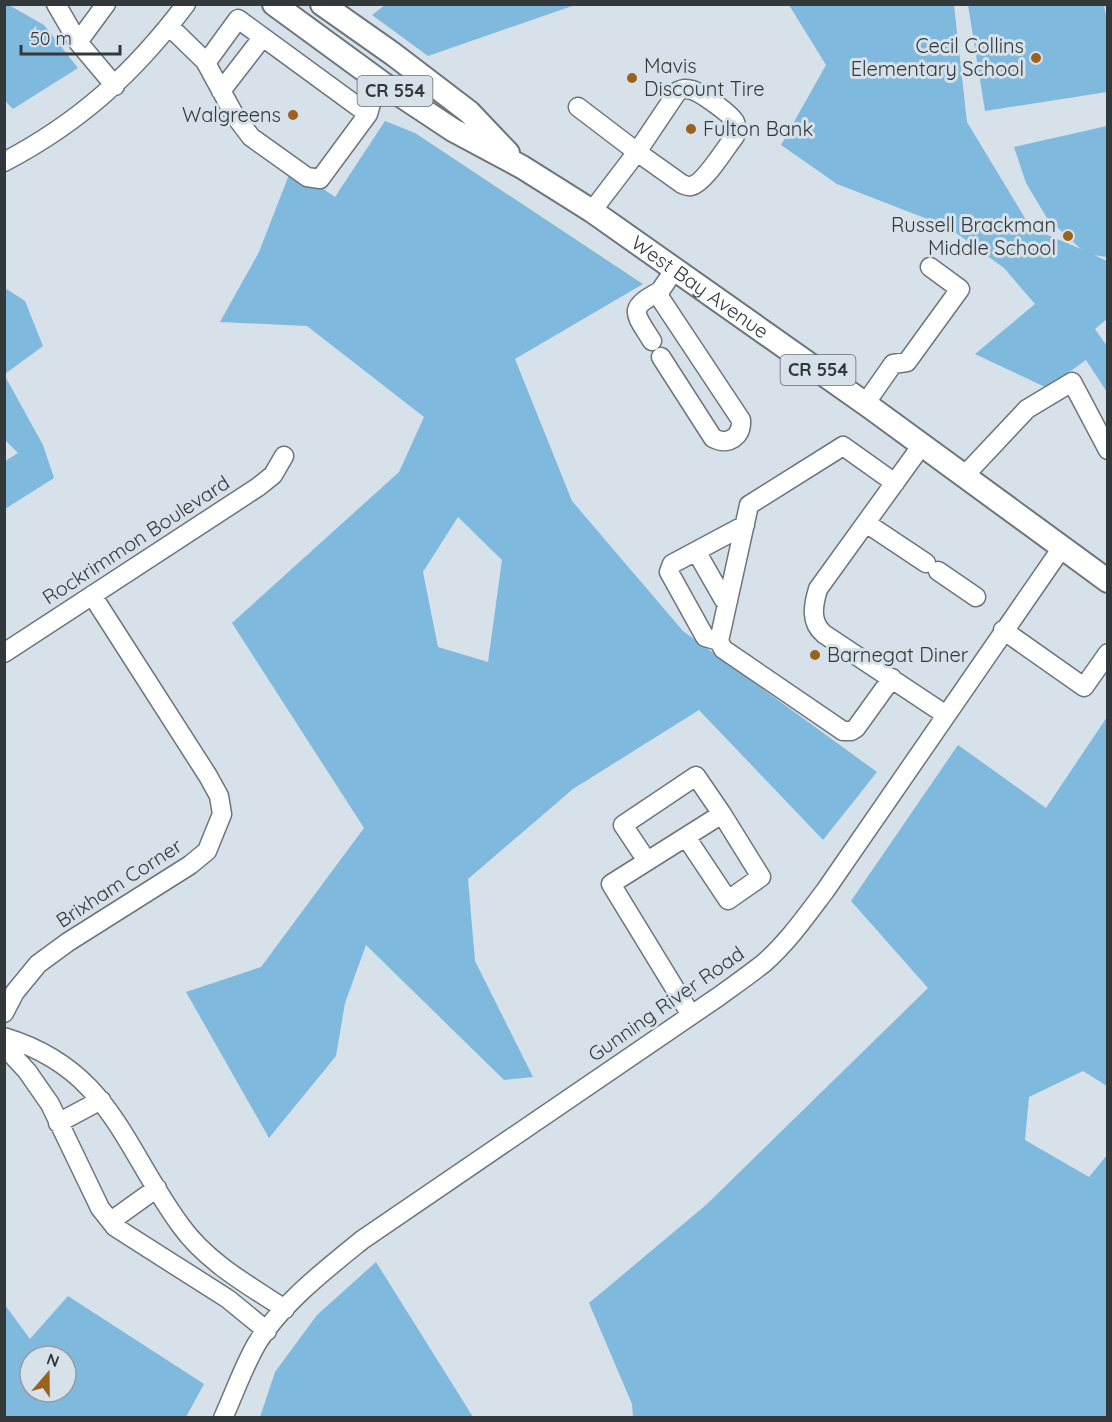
<svg xmlns="http://www.w3.org/2000/svg" width="1112" height="1422" font-family="Quicksand,sans-serif">
  <style>
    .green { fill: #7fbade; fill-rule: evenodd }
    .lines { fill: none; stroke-linecap: round; stroke-linejoin: round }
    .minor-casing { stroke: #6b767c; stroke-width: 21 }
    .major-casing { stroke: #6b767c; stroke-width: 26 }
    .minor { stroke: #fff; stroke-width: 18 }
    .major { stroke: #fff; stroke-width: 22 }
    .poi-dot { fill: #9a621e; stroke: #d6e1e9; stroke-width: 2 }
    .labels { text-anchor: middle; stroke-width: 6; stroke-linejoin: round; paint-order: stroke }
    .shield { fill: #d6e1e9; stroke: #646b6f; stroke-width: 1.5 }
    .shield-label { font-size: 18px; font-weight: bold; fill: #33383b }
    .poi-label { font-size: 20px; fill: #33383b; stroke: #d6e1e9; text-anchor: end }
    .street-label { font-size: 20px; fill: #33383b; stroke: #d6e1e9 }
  </style>
  <rect width="100%" height="100%" fill="#d6e1e9"/>
  <path class="green" d="M 7,4 L 44,25 L 78,68 L 13,109 L 5,101 L 4,5 Z
    M 385,5 L 385,4 L 575,5 L 428,56 L 372,15 Z
    M 789,5 L 954,5 L 967,122 L 1031,228 L 1081,249 L 1047,218 L 1026,183 L 1014,147 L 1107,126 L 1107,257 L 1094,255 L 1107,261 L 1107,319 L 1095,329 L 1107,346 L 1107,392 L 1086,360 L 1047,388 L 975,354 L 1035,304 L 1004,268 L 948,227 L 837,184 L 781,145 L 826,65 Z
    M 968,5 L 1104,5 L 1108,26 L 1107,92 L 985,111 Z
    M 385,121 L 415,133 L 643,284 L 515,359 L 572,501 L 683,631 L 877,772 L 823,840 L 699,710 L 573,789 L 468,879 L 475,961 L 533,1077 L 504,1080 L 366,945 L 345,1003 L 336,1056 L 269,1138 L 186,992 L 261,967 L 364,828 L 232,623 L 399,472 L 424,417 L 307,326 L 220,322 L 259,252 L 292,167 L 335,197 ZM 458,517 L 502,560 L 488,662 L 438,647 L 423,572 Z
    M 5,288 L 25,301 L 43,346 L 5,374 Z
    M 5,376 L 43,445 L 54,478 L 5,509 L 5,461 L 18,453 L 5,440 Z
    M 1107,717 L 1107,1086 L 1083,1071 L 1029,1097 L 1025,1140 L 1089,1177 L 1107,1155 L 1107,1417 L 633,1417 L 632,1404 L 589,1303 L 706,1205 L 928,988 L 851,901 L 958,745 L 1046,808 Z
    M 376,1262 L 473,1417 L 260,1417 L 275,1372 L 317,1315 Z
    M 68,1296 L 204,1384 L 186,1417 L 5,1417 L 5,1305 L 30,1339 ZM 30,1356 L 66,1356 L 66,1392 L 30,1392 Z"/>
  <g class="lines">
    <defs>
      <path id="minor" d="M 56,4 L 78,42 L 115,86
        M 169,26 L 205,61 L 235,116 L 251,137 L 307,177 L 320,179 L 368,114 L 373,97 L 382,83
        M 78,42 L 106,4
        M 206,63 L 238,19 L 368,114
        M 221,91 L 262,38
        M 578,107 L 637,152 L 678,91 C 683,89 686,88 692,90 C 700,92 731,114 735,122 C 737,126 736,131 735,136 C 726,147 704,184 691,186 C 688,187 685,185 682,184 L 637,152 L 592,211
        M 4,162 C 80,122 134,73 186,4
        M 652,341 C 634,312 627,309 660,291
        M 661,357 L 713,438 C 728,446 742,437 741,420 L 660,298 L 660,291 L 675,269
        M 865,404 L 893,364 L 907,362 L 960,289 L 930,267
        M 922,445 L 818,589 C 813,606 810,622 824,634 L 946,715
        M 964,476 L 1027,409 L 1072,382 L 1108,450
        M 866,523 L 926,563
        M 696,551 L 724,600 L 728,601
        M 938,571 L 976,597
        M 1003,630 L 1084,687 L 1108,653
        M 719,641 L 705,637 L 669,572 L 672,564 L 745,525
        M 4,653 L 258,487 L 273,475 L 284,456
        M 892,678 L 856,728 L 851,731 L 843,731 L 723,649 L 719,641 L 749,505 L 843,446 L 895,483
        M 686,837 L 728,900 L 761,877 L 722,814 L 611,884 L 691,1015
        M 647,861 L 623,825 L 696,776 L 722,814
        M 4,1013 L 15,992 L 38,964 L 68,942 L 190,865 L 207,851 L 222,814 L 219,796 L 208,776 L 92,595
        M 4,1037 C 110,1069 123,1147 181,1226 C 207,1262 248,1285 285,1309
        M 4,1046 L 27,1071 L 50,1104 L 100,1208 L 115,1227 L 228,1299 L 267,1331
        M 58,1123 L 101,1100
        M 111,1221 L 157,1188
        M 223,1418 C 234,1394 243,1368 256,1345 C 280,1305 325,1270 362,1240 L 718,997 C 733,986 749,975 764,963 C 788,942 806,916 825,891 L 1061,549"/>
      <g id="major">
        <path id="s1" d="M 274,4 L 382,83 L 453,130 L 522,167 L 592,211 L 870,407 L 1108,581"/>
        <path d="M 322,4 L 393,54 L 469,112 L 508,153"/>
      </g>
    </defs>
    <use href="#minor" class="minor-casing"/>
    <use href="#major" class="major-casing"/>
    <use href="#minor" class="minor"/>
    <use href="#major" class="major"/>
  </g>
  <g class="poi-dot">
    <circle cx="1036" cy="58" r="6"/>
    <circle cx="632" cy="78" r="6"/>
    <circle cx="293" cy="115" r="6"/>
    <circle cx="691" cy="129" r="6"/>
    <circle cx="1068" cy="236" r="6"/>
    <circle cx="815" cy="655" r="6"/>
  </g>
  <g class="labels">
    <g class="shield">
      <rect x="357.5" y="76" width="75" height="30" rx="4.5"/>
      <rect x="780.5" y="355" width="75" height="30" rx="4.5"/>
    </g>
    <g class="shield-label">
      <text x="395" y="97">CR 554</text>
      <text x="818" y="376">CR 554</text>
    </g>
    <g class="poi-label">
      <text x="1024" y="53">Cecil Collins<tspan x="1024" dy="23">Elementary School</tspan></text>
      <text x="644" y="73" text-anchor="start">Mavis<tspan x="644" dy="23">Discount Tire</tspan></text>
      <text x="281" y="122">Walgreens</text>
      <text x="703" y="136" text-anchor="start">Fulton Bank</text>
      <text x="1056" y="232">Russell Brackman<tspan x="1056" dy="23">Middle School</tspan></text>
      <text x="827" y="662" text-anchor="start">Barnegat Diner</text>
    </g>
    <g class="street-label">
      <text dy="7" stroke="none"><textPath href="#s1" startOffset="512">West Bay Avenue</textPath></text>
      <text transform="translate(136 540) rotate(-33)" y="7">Rockrimmon Boulevard</text>
      <text transform="translate(119 883) rotate(-33)" y="7">Brixham Corner</text>
      <text transform="translate(666 1004) rotate(-35)" y="7">Gunning River Road</text>
    </g>
  </g>
  <rect width="1112" height="1422" fill="none" stroke="#33383b" stroke-width="12"/>
  <g transform="translate(48 1374) rotate(20)"><circle r="28" fill="#d6e1e9" stroke="#959da3" stroke-width="1.5"/>
  <path d="M0-4.5L10 22L0 15L-10 22Z" fill="#9a621e"/>
  <text y="-9" font-size="16" font-weight="bold" text-anchor="middle" fill="#33383b">N</text>
  </g>
  <path d="M21 45v9h99v-9" fill="none" stroke="#33383b" stroke-width="3"/>
  <text x="30" y="45" font-size="18" fill="#33383b" stroke="#d6e1e9" stroke-width="4.5" paint-order="stroke">50 m</text>
</svg>
